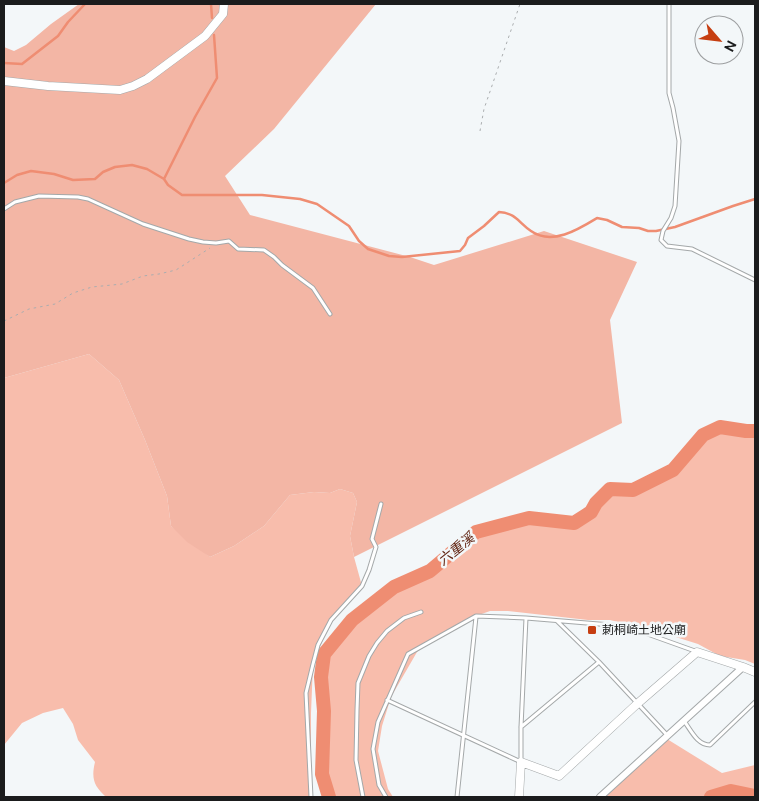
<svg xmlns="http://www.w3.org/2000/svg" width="759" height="801" font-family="Ubuntu,'Noto Sans TC',sans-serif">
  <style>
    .green { fill: #f8bdac }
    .forest { fill: #f3b6a5 }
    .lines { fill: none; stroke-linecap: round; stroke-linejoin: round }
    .stream { stroke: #ef8d72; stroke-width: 2.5 }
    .river { stroke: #ef8d72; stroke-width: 14 }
    .service-casing { stroke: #a4a8a9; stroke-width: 5 }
    .minor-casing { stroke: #a4a8a9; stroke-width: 8 }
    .tertiary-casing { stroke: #a4a8a9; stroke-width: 9 }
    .path { stroke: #aaadaf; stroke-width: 1; stroke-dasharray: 2.5 4; stroke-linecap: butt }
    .service { stroke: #fff; stroke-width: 3 }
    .minor { stroke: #fff; stroke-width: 6 }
    .tertiary { stroke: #fff; stroke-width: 8 }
    .poi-dot { fill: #c63e11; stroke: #f3f7f9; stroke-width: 2 }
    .labels { text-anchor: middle; stroke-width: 5; stroke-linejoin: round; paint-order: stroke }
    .poi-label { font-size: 12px; fill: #1b1c1d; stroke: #f3f7f9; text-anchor: start }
    .water-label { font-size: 14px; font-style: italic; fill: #622513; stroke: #f3f7f9 }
  </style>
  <rect width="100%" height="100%" fill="#f3f7f9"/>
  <path class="green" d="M 89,354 L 119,380 L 145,440 L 167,496 L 171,526 L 210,557 L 234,546 L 264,526 L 290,495 L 314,492 L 330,493 L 340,489 L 353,493 L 357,502 L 350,536 L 354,557 L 362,586 L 331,620 L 313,664 L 311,713 L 311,797 L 106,797 C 94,786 91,779 95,762 L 78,740 L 73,724 L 63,708 L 43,713 L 22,723 L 4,745 L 4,378 Z
    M 720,427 L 746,431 L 755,431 L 755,664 L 745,660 L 720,656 L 698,644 L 663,633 L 610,620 L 588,620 L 508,611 L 490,611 L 476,616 L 435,638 L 417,652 L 391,697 L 382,726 L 378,751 L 388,789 L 393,797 L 329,797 L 322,774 L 324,711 L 321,677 L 324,654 L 352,620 L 394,587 L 430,571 L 476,532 L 529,518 L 574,523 L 591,512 L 596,503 L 610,489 L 633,490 L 673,470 L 703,435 Z
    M 667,739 L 722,773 L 755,765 L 755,796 L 731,791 L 711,797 L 605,797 Z"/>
  <path class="forest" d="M 79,4 L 376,4 L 274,129 L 225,176 L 250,215 L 410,257 L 434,265 L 544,231 L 637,262 L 610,320 L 622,423 L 354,557 L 350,536 L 357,502 L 353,493 L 340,489 L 330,493 L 314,492 L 290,495 L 264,526 L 234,546 L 210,557 L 187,542 L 171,526 L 167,496 L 145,440 L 119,380 L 89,354 L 4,378 L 4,47 L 14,51 L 26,45 L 51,24 Z"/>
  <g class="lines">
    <path class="stream" d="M 211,4 L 212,18
      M 4,63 L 22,64 L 58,36 L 68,22 L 85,4
      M 164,179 L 195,117 L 217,78 L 214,35
      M 4,183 L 17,175 L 31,171 L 54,174 L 73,180 L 95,179 L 103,172 L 115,167 L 132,165 L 147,169 L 164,179 L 168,185 L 182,195 L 262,195 L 300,199 L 317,204 L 349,226 L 359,241 L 368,249 L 389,256 L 402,257 L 460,251 L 465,245 L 468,238 L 484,226 L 499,212 C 516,213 519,223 531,231 C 552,246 579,229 597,218 L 607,220 L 622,227 L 639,228 L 648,231 L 656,231 L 675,227 L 733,206 L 755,199"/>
    <path class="river" d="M 329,797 L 322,774 L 324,711 L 321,677 L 324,654 L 352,620 L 394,587 L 430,571 L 476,532 L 529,518 L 574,523 L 591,512 L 596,503 L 610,489 L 633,490 L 673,470 L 703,435 L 720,427 L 746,431 L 755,431
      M 711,797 L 731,791 L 755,796"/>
    <defs>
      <path id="service" d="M 669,4 L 669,93 L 673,108 L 679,141 L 675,206 L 671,218 L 663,231 L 661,240 L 667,246 L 692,249 L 755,280
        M 4,209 L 15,202 L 39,196 L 78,197 L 88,199 L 143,224 L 189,239 L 203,242 L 216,243 L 229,241 L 238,249 L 264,250 L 274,257 L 282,265 L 313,288 L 330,314
        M 557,621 L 599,662 L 667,735
        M 387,700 L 521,762 L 521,727 L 526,618
        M 684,721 C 691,730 697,745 710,745 L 755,702
        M 521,727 L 599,662
        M 311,797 L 306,693 L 313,664 L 318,645 L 331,620 L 362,586 L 369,570 L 376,547 L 372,539 L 381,504
        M 363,797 L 356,760 L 357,710 L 358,683 L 369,656 L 377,643 L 387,631 L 404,618 L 421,612
        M 386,797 L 379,785 L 373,749 L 378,722 L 408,654 L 476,616 L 526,618 L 611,625 L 642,632 L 695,651
        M 457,797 L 476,617"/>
      <path id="minor" d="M 600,797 L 743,667"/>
      <path id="tertiary" d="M 4,81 L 48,86 L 120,90 L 133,86 L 147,79 L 205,36 L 223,14 L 224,4
        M 519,797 L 521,762 L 559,776 L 637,704 L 697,652 L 743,667 L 755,672"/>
    </defs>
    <use href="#service" class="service-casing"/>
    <use href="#minor" class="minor-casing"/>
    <use href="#tertiary" class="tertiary-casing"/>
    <path class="path" d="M 480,131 L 484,109 L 520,4
      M 4,321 L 29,309 L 55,304 L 73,293 L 92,287 L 122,284 L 143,276 L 159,274 L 176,270 L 210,248"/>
    <use href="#service" class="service"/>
    <use href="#minor" class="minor"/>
    <use href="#tertiary" class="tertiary"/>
  </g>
  <rect class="poi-dot" x="587" y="625" width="10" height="10" rx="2.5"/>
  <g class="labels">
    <g class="poi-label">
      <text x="602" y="634">莿桐崎土地公廟</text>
    </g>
    <g class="water-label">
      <text transform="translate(456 549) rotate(-39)" y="5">六重溪</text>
    </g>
  </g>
  <rect width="759" height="801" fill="none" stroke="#1b1c1d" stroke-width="10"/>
  <g transform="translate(719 40) rotate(118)"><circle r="24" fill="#f3f7f9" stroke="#9d9fa1"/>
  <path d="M0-4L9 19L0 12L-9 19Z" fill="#c63e11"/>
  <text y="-8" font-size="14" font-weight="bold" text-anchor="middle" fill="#1b1c1d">N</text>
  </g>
</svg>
